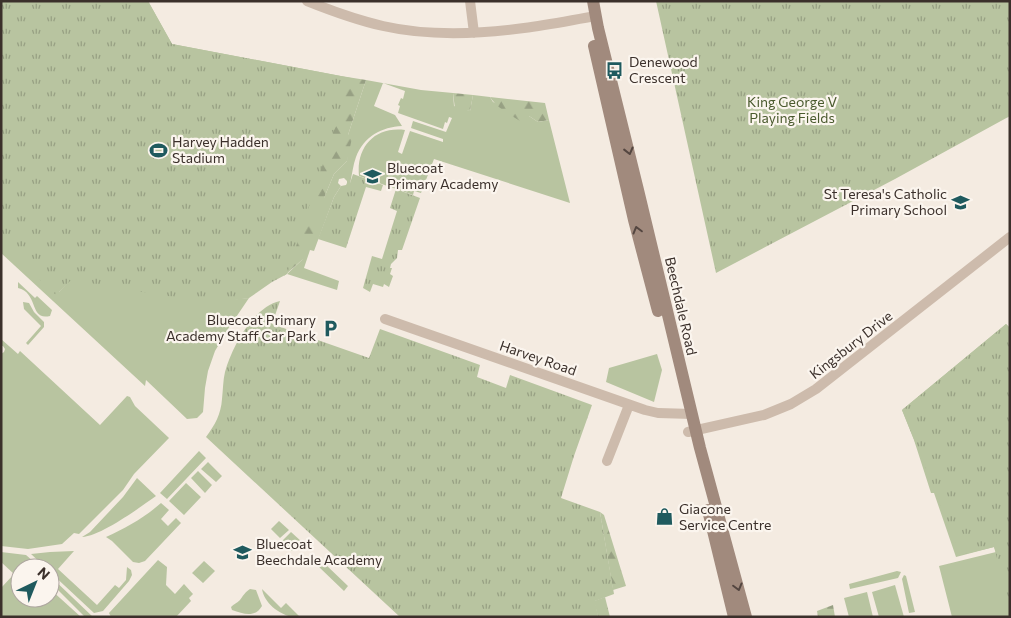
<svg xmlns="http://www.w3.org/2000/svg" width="1011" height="618" font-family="Commissioner,sans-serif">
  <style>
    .green { fill: #b8c4a0 }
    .forest { fill: url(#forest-firs) }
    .park { fill: url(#park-tufts) }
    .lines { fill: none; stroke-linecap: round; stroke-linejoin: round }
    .street { stroke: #cdbbac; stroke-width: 10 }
    .secondary { stroke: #a18a7d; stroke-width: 12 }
    .oneway { stroke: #544640 }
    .labels { text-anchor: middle; stroke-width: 4.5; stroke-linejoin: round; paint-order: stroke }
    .poi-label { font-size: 14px; fill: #3b302b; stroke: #fbf5ee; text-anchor: start }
    .park-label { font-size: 14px; fill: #4a5a2e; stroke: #fbf5ee }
    .street-label { font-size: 14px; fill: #3b302b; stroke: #fbf5ee }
  </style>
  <defs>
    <pattern id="forest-firs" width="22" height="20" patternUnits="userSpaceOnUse" patternTransform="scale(1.25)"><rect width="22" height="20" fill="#b8c4a0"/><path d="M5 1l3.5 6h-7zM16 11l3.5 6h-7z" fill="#97a083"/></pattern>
    <pattern id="park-tufts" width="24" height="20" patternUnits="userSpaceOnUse" patternTransform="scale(1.25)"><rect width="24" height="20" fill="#b8c4a0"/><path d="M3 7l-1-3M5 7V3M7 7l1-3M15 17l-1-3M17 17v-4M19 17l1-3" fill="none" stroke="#97a083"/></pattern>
  </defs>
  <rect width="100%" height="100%" fill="#f4ebe1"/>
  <path class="green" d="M 148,1 L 172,44 L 341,76 L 340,114 L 324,198 L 334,174 L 347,161 L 348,135 L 366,80 L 421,90 L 453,93 L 454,106 L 470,111 L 473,95 L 490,97 L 493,102 L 529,116 L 538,122 L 549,120 L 570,203 L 434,159 L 421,193 L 414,191 L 413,195 L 359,176 C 356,147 375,126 405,130 L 398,152 L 402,154 L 410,131 L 443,142 L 443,139 L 411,128 L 413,121 L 446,132 L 452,118 L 449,117 L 447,123 L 445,122 L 443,129 L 398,113 L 400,106 L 398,105 L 401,98 L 403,99 L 405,91 L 383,83 L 374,106 L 395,115 L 402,126 C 382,127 364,136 356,157 C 353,165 352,175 350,184 L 347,183 L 347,181 L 344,178 L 339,179 L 338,183 L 341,186 L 334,197 L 314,251 L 310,250 L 304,268 L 339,281 L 337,290 L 287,274 L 303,259 L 228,300 L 249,298 L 228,329 L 215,351 L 208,371 L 205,388 L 203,412 L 197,418 L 187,419 L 146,380 L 145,386 L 1,253 L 1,236 L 59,292 L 70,280 Z
    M 18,282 L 35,298 L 37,296 L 52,310 L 50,316 C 29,321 39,293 18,288 Z
    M 23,302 L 29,303 L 34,312 L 44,322 L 44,327 L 28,345 L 26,343 L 41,326 L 24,309 Z
    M 1006,324 L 1010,328 L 1010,617 L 952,617 L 939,566 L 996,552 L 994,547 L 956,557 L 934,493 L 931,493 L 914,440 L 902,410 Z
    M 1,339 L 18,354 L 20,351 L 100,425 L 127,396 L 130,397 L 135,406 L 169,438 L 134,474 L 123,490 L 79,534 L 74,533 L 62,544 L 28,549 L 1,546 L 1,354 L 4,352 L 5,349 L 3,346 L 1,346 Z
    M 657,354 L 662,370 L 654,402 L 606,382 L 609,368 Z
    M 199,451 L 206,458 L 167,499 L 160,493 Z
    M 208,462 L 222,476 L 216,482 L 201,469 Z
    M 198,471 L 212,485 L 205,493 L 191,478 Z
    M 137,478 L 156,496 C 139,508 101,536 82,537 L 90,532 L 123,497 Z
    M 186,483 L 201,497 L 184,515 L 169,501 Z
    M 161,503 L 169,510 L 161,519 L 168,526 L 176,518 L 181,523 L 145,561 L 139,563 L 133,562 L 112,541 L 106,537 C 126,528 144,518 161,503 Z
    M 279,521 L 289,530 L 280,538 L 271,529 Z
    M 291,532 L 302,542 L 292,551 L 282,541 Z
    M 74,551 L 58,569 L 97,605 L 115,585 L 119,588 L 126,580 L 127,567 L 131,570 L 132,575 L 129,581 L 103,611 L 94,613 L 50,572 L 50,568 L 46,568 L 31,554 L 50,552 Z
    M 1,552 L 26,555 L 41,568 L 36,568 L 30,563 L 26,567 L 28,568 L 20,568 L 20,598 L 50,598 L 50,589 L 81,617 L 1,617 L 1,588 L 14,574 L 1,562 Z
    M 158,560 L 167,567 L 166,585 L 175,594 L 184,584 L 193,594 L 189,598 L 191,601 L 176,617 L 111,617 L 109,613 Z
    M 204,561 L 215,571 L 203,583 L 192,573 Z
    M 324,563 L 348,586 L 344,591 L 319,567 Z
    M 897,571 L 901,572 L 898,578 L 850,589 L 849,584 Z
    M 904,575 L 906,576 L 915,612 L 909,613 L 902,579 Z
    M 50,576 L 93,617 L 85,617 L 50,582 Z
    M 895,585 L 904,617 L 879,617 L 872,592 Z
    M 250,589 L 256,590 L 262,606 C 255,618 244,614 232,610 L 231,607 C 234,604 237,603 240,600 C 243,596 245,592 250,589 Z
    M 262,589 L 281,608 L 286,603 L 300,617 C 298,617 295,617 292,617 C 279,614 264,603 262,589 Z
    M 867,592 L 873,617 L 849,617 L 844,598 Z"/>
  <path class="forest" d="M 341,76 L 366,80 L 348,135 L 352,138 L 347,161 L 334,174 L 324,198 L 313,195 L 306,191 Z
    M 453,93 L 473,95 L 470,111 L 455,109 Z
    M 490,97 L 545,103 L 549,120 L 538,122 L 529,116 L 520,121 C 509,114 497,108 490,97 Z
    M 304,223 L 316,227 L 303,259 L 284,276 L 299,225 Z
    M 600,512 L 604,515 L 626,586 L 613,590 Z
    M 605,597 L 610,617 L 598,617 L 594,601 Z
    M 833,605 L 835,617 L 818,617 L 817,611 Z"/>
  <path class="park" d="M 1,1 L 148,1 L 172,44 L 351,78 L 287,274 L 272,282 L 249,298 L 228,301 L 185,299 L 71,280 L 56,295 L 1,243 Z
    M 656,1 L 1010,1 L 1010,116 L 895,179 L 716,273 Z
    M 353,174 L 383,185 L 381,191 L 366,187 L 346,248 L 318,239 L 334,197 L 341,186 L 346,185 L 347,183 L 350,183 Z
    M 396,189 L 420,198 L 402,250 L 398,250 L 397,258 L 391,264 L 390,268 L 392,268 L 390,274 L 393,276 L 389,287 L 384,284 L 383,287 L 373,284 L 370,292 L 363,288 L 372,256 L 382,259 L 397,211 L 390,208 Z
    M 280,301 L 272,324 L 369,358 L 380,329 L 480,365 L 477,377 L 506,388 L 510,375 L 592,405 L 574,456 L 561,498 L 600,512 L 614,594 L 595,601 L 598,617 L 400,617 L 206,437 C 215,425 221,414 222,399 C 223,390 223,380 225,372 C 232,347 253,307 280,301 Z
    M 1006,324 L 1010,328 L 1010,607 L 994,547 L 961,555 L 902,410 Z"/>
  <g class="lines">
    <path class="street" d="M 307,1 C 332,11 357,20 383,26 C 427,36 480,34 524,28 C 548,25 572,20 596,16
      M 470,1 L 474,33
      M 385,319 L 645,410 L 658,413 L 692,414
      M 688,432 L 764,415 L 791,404 L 816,389 L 1010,237
      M 607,461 L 629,405"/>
    <path class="secondary" d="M 593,1 L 598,28 L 638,190 L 700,448 L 746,617
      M 594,46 L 634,220 L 658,311
      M 708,510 L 734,617"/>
  </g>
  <defs><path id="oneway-chevron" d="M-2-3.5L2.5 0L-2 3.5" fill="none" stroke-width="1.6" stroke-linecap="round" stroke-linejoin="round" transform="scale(1.25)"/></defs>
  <g class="oneway">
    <use href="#oneway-chevron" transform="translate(629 151) rotate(76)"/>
    <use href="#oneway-chevron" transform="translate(637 230) rotate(-105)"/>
    <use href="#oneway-chevron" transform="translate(738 587) rotate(75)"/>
  </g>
  <defs>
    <symbol id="bus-bare" viewBox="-9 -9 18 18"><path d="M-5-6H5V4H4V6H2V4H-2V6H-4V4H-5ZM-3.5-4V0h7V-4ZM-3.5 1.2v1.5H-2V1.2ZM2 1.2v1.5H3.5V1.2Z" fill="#1f5a5e" stroke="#fbf5ee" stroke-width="2.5" paint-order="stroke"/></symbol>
    <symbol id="stadium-bare" viewBox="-9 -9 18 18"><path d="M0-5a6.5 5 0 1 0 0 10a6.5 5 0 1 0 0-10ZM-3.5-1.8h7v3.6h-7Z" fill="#1f5a5e" stroke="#fbf5ee" stroke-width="2.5" paint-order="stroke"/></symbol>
    <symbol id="school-bare" viewBox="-9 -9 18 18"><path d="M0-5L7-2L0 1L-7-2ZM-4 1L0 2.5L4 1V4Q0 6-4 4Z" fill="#1f5a5e" stroke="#fbf5ee" stroke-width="2.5" paint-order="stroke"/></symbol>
    <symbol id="parking-bare" viewBox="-9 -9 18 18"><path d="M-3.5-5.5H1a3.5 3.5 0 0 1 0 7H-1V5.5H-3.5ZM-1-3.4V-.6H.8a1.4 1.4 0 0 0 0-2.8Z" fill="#1f5a5e" stroke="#fbf5ee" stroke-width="2.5" paint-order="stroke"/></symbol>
    <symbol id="shop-bare" viewBox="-9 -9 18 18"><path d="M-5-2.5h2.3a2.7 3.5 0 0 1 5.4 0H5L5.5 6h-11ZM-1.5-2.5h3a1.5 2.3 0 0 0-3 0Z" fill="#1f5a5e" stroke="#fbf5ee" stroke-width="2.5" paint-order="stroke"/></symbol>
  </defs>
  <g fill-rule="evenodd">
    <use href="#bus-bare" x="602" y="58" width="25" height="25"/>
    <use href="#stadium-bare" x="146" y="138" width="25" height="25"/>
    <use href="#school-bare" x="360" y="164" width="25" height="25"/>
    <use href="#school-bare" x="948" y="190" width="25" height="25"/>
    <use href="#parking-bare" x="318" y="316" width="25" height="25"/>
    <use href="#shop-bare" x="652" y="504" width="25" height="25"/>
    <use href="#school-bare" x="230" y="540" width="25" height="25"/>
  </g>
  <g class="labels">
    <g class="poi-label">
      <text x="629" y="67">Denewood<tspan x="629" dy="16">Crescent</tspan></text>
      <text x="172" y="147">Harvey Hadden<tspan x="172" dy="16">Stadium</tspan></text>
      <text x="387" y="173">Bluecoat<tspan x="387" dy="16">Primary Academy</tspan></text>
      <text x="947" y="199" text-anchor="end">St Teresa's Catholic<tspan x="947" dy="16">Primary School</tspan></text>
      <text x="316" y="325" text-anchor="end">Bluecoat Primary<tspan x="316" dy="16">Academy Staff Car Park</tspan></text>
      <text x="679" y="514">Giacone<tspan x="679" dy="16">Service Centre</tspan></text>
      <text x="256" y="549">Bluecoat<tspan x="256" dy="16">Beechdale Academy</tspan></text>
    </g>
    <g class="park-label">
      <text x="792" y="107">King George V<tspan x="792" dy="16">Playing Fields</tspan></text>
    </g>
    <g class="street-label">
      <text transform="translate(681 306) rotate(77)" y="5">Beechdale Road</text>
      <text transform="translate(851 345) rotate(-38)" y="5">Kingsbury Drive</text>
      <text transform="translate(538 358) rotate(19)" y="5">Harvey Road</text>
    </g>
  </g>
  <rect width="1011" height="618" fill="none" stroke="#3b302b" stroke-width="5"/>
  <g transform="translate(35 583) rotate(43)"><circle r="24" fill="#fbf5ee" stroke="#aea6a0"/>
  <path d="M0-4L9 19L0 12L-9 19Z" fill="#1f5a5e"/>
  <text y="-8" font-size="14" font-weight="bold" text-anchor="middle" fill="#3b302b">N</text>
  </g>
</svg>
